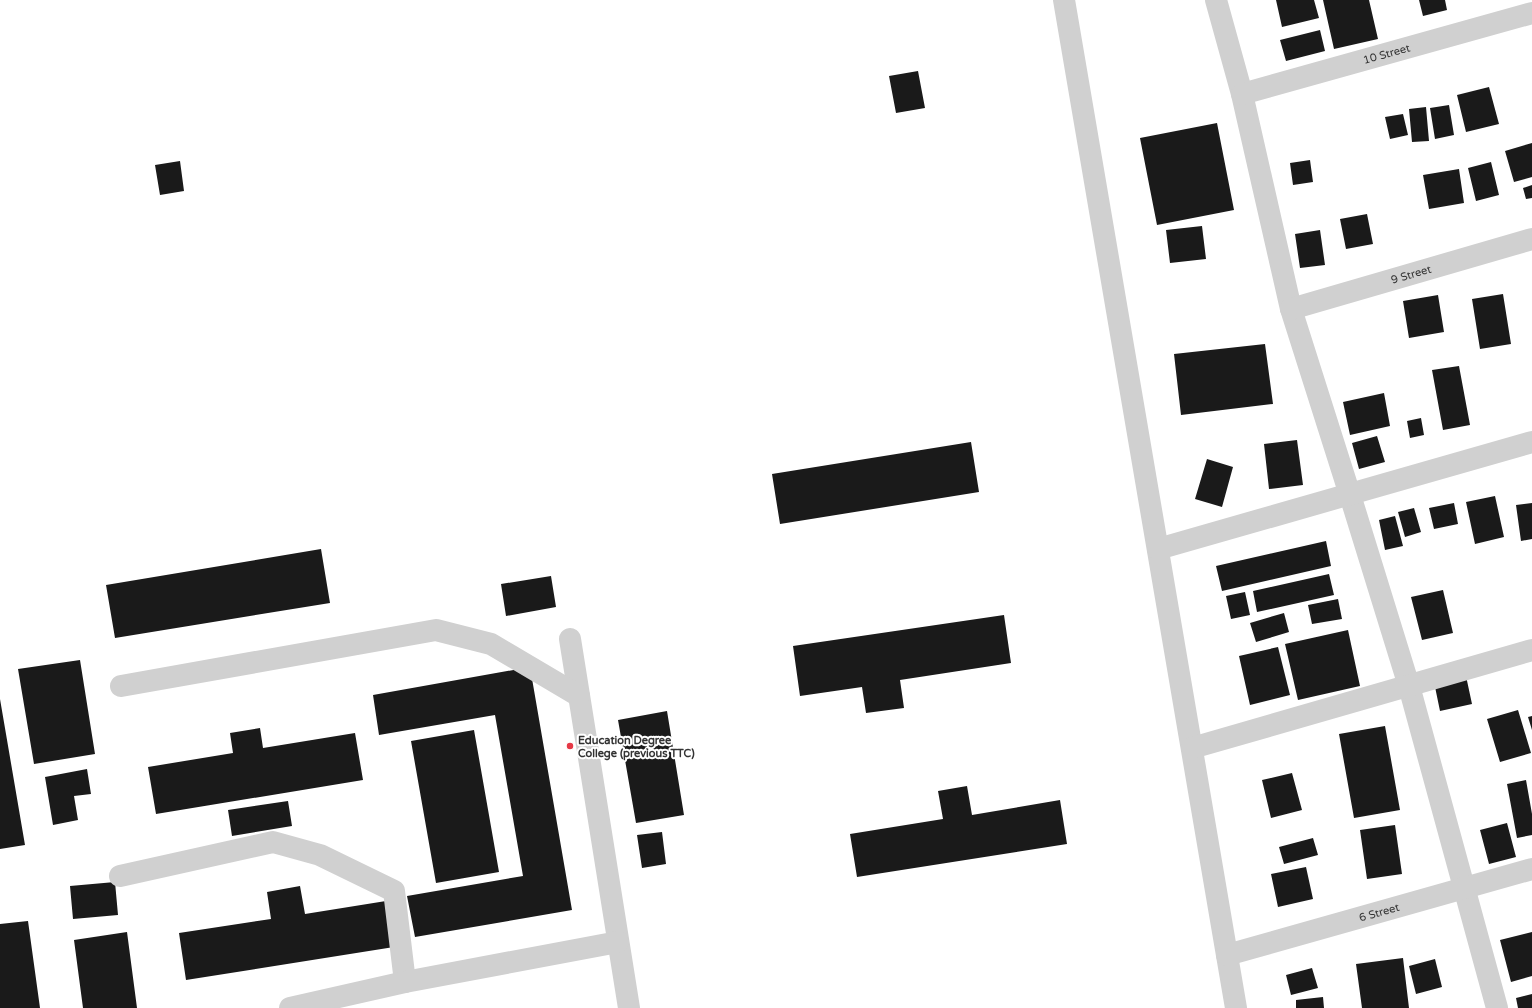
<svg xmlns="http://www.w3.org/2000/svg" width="1532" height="1008" font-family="'Varela Round',sans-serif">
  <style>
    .building { fill: #1a1a1a }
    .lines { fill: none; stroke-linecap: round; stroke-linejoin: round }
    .minor { stroke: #d0d0d0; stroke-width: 22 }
    .poi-dot { fill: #e63946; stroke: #fff; stroke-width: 1.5 }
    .labels { text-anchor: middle; stroke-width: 4; stroke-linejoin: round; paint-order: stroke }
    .street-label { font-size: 11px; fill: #333; stroke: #fff }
    .poi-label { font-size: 11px; font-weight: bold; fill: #333; stroke: #fff; text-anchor: start }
  </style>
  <rect width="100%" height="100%" fill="#fff"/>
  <path class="building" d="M 1276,0 L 1314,0 L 1319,18 L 1282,27 Z
    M 1323,0 L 1369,0 L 1378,39 L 1334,49 Z
    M 1419,0 L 1445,0 L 1447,10 L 1423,16 Z
    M 1320,30 L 1325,51 L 1286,61 L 1280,40 Z
    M 918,71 L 925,108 L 896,113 L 889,76 Z
    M 1489,87 L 1499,124 L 1466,132 L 1457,95 Z
    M 1449,105 L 1454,135 L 1435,139 L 1430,108 Z
    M 1426,107 L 1429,141 L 1412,142 L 1409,109 Z
    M 1403,114 L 1408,135 L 1390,139 L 1385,117 Z
    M 1217,123 L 1234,210 L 1157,225 L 1140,138 Z
    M 1532,143 L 1532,177 L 1514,182 L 1505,151 Z
    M 1310,160 L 1313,182 L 1293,185 L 1290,163 Z
    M 180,161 L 184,191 L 160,195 L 155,165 Z
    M 1491,162 L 1499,195 L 1476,201 L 1468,168 Z
    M 1459,169 L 1464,203 L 1429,209 L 1423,175 Z
    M 1532,185 L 1532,198 L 1526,199 L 1523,188 Z
    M 1367,214 L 1373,244 L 1346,249 L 1340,219 Z
    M 1202,226 L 1206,259 L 1170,263 L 1166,230 Z
    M 1320,230 L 1325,265 L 1300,268 L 1295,234 Z
    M 1503,294 L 1511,344 L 1480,349 L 1472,299 Z
    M 1438,295 L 1444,332 L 1409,338 L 1403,301 Z
    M 1265,344 L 1273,404 L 1181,415 L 1174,354 Z
    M 1459,366 L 1470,425 L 1443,430 L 1432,370 Z
    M 1384,393 L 1390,426 L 1350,435 L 1343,402 Z
    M 1421,418 L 1424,435 L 1410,438 L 1407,421 Z
    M 1377,436 L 1385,462 L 1359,469 L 1352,443 Z
    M 1297,440 L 1303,485 L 1269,489 L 1264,444 Z
    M 971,442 L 979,492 L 780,524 L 772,474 Z
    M 1207,459 L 1233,467 L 1222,507 L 1195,499 Z
    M 1495,496 L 1504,537 L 1475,544 L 1466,502 Z
    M 1454,503 L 1458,524 L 1434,529 L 1429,508 Z
    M 1532,503 L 1532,539 L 1521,541 L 1516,505 Z
    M 1414,508 L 1421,532 L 1405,537 L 1398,512 Z
    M 1395,516 L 1403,546 L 1385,550 L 1379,520 Z
    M 1326,541 L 1331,566 L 1222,591 L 1216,566 Z
    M 321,549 L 330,603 L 115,638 L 106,585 Z
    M 1329,574 L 1334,595 L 1257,612 L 1253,591 Z
    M 551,576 L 556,607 L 506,616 L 501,584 Z
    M 1443,590 L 1453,633 L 1422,640 L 1411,597 Z
    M 1245,592 L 1250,615 L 1231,619 L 1226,596 Z
    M 1338,599 L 1342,619 L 1312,624 L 1308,605 Z
    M 1284,613 L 1289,632 L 1256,642 L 1250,623 Z
    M 1004,615 L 1011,663 L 900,680 L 904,708 L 866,713 L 862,687 L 800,696 L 793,646 Z
    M 1348,630 L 1360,686 L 1298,700 L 1285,644 Z
    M 1278,647 L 1290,695 L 1250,705 L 1239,656 Z
    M 80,660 L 95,754 L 34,764 L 18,669 Z
    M 530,667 L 572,910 L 415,937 L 407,896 L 523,876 L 495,715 L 379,735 L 373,695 Z
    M 1466,676 L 1472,704 L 1440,711 L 1434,682 Z
    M 0,699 L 25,845 L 0,849 Z
    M 1518,710 L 1531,753 L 1500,762 L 1487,719 Z
    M 667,711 L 684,815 L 636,823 L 618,720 Z
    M 1532,716 L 1532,730 L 1528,717 Z
    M 1385,726 L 1400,810 L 1354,818 L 1339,734 Z
    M 260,728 L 263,748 L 355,733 L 363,780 L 156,814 L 148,767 L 233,753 L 230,733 Z
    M 474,730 L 499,872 L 436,883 L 411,741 Z
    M 87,769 L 91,794 L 74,796 L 78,820 L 53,825 L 45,777 Z
    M 1292,773 L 1302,810 L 1271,818 L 1262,780 Z
    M 1526,780 L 1532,814 L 1532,835 L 1517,838 L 1507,784 Z
    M 967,786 L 972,815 L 1060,800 L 1067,844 L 857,877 L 850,834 L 943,819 L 938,791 Z
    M 288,801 L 292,826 L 232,836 L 228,810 Z
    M 1507,823 L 1516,857 L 1489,864 L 1480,830 Z
    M 1395,825 L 1402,874 L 1367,879 L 1360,830 Z
    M 662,832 L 666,864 L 642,868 L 637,835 Z
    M 1313,838 L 1318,855 L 1284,864 L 1279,847 Z
    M 1306,867 L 1313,899 L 1278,907 L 1271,874 Z
    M 115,882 L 118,915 L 73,919 L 70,886 Z
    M 300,886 L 305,914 L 386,901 L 394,947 L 186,980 L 179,933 L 271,919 L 267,892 Z
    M 28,921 L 40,1008 L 0,1008 L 0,924 Z
    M 127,932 L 137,1008 L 83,1008 L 74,940 Z
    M 1532,932 L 1532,976 L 1511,982 L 1500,940 Z
    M 1403,958 L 1409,1008 L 1362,1008 L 1356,964 Z
    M 1435,959 L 1442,987 L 1416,994 L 1409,966 Z
    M 1312,968 L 1318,988 L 1291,995 L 1286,975 Z
    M 1532,994 L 1532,1008 L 1518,1008 L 1516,998 Z
    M 1323,997 L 1324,1008 L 1296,1008 L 1296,1000 Z"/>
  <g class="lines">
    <g class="minor">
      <path d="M 1064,0 L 1236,1008"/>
      <path d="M 1216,0 L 1242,94 L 1291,309 L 1350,495 L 1409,686 L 1497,1008"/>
      <path id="s1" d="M 1242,94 L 1532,13"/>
      <path id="s2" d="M 1291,309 L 1532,239"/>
      <path d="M 1158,549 L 1532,442"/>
      <path d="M 570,639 L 629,1008"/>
      <path d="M 121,686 L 436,630 L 491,644 L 579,696"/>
      <path d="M 1192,748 L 1532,650"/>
      <path d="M 120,876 L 273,842 L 320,855 L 394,891 L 405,982"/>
      <path id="s3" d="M 1227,955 L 1532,869"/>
      <path d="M 290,1008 L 405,982 L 618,942"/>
    </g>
  </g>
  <circle class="poi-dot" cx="570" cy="746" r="4"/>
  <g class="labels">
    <g class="street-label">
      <text dy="4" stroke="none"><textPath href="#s1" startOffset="150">10 Street</textPath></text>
      <text dy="4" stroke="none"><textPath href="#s2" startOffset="125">9 Street</textPath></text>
      <text dy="4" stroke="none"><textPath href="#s3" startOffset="158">6 Street</textPath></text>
    </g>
    <g class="poi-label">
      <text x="578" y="744">Education Degree<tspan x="578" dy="13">College (previous TTC)</tspan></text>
    </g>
  </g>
</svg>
